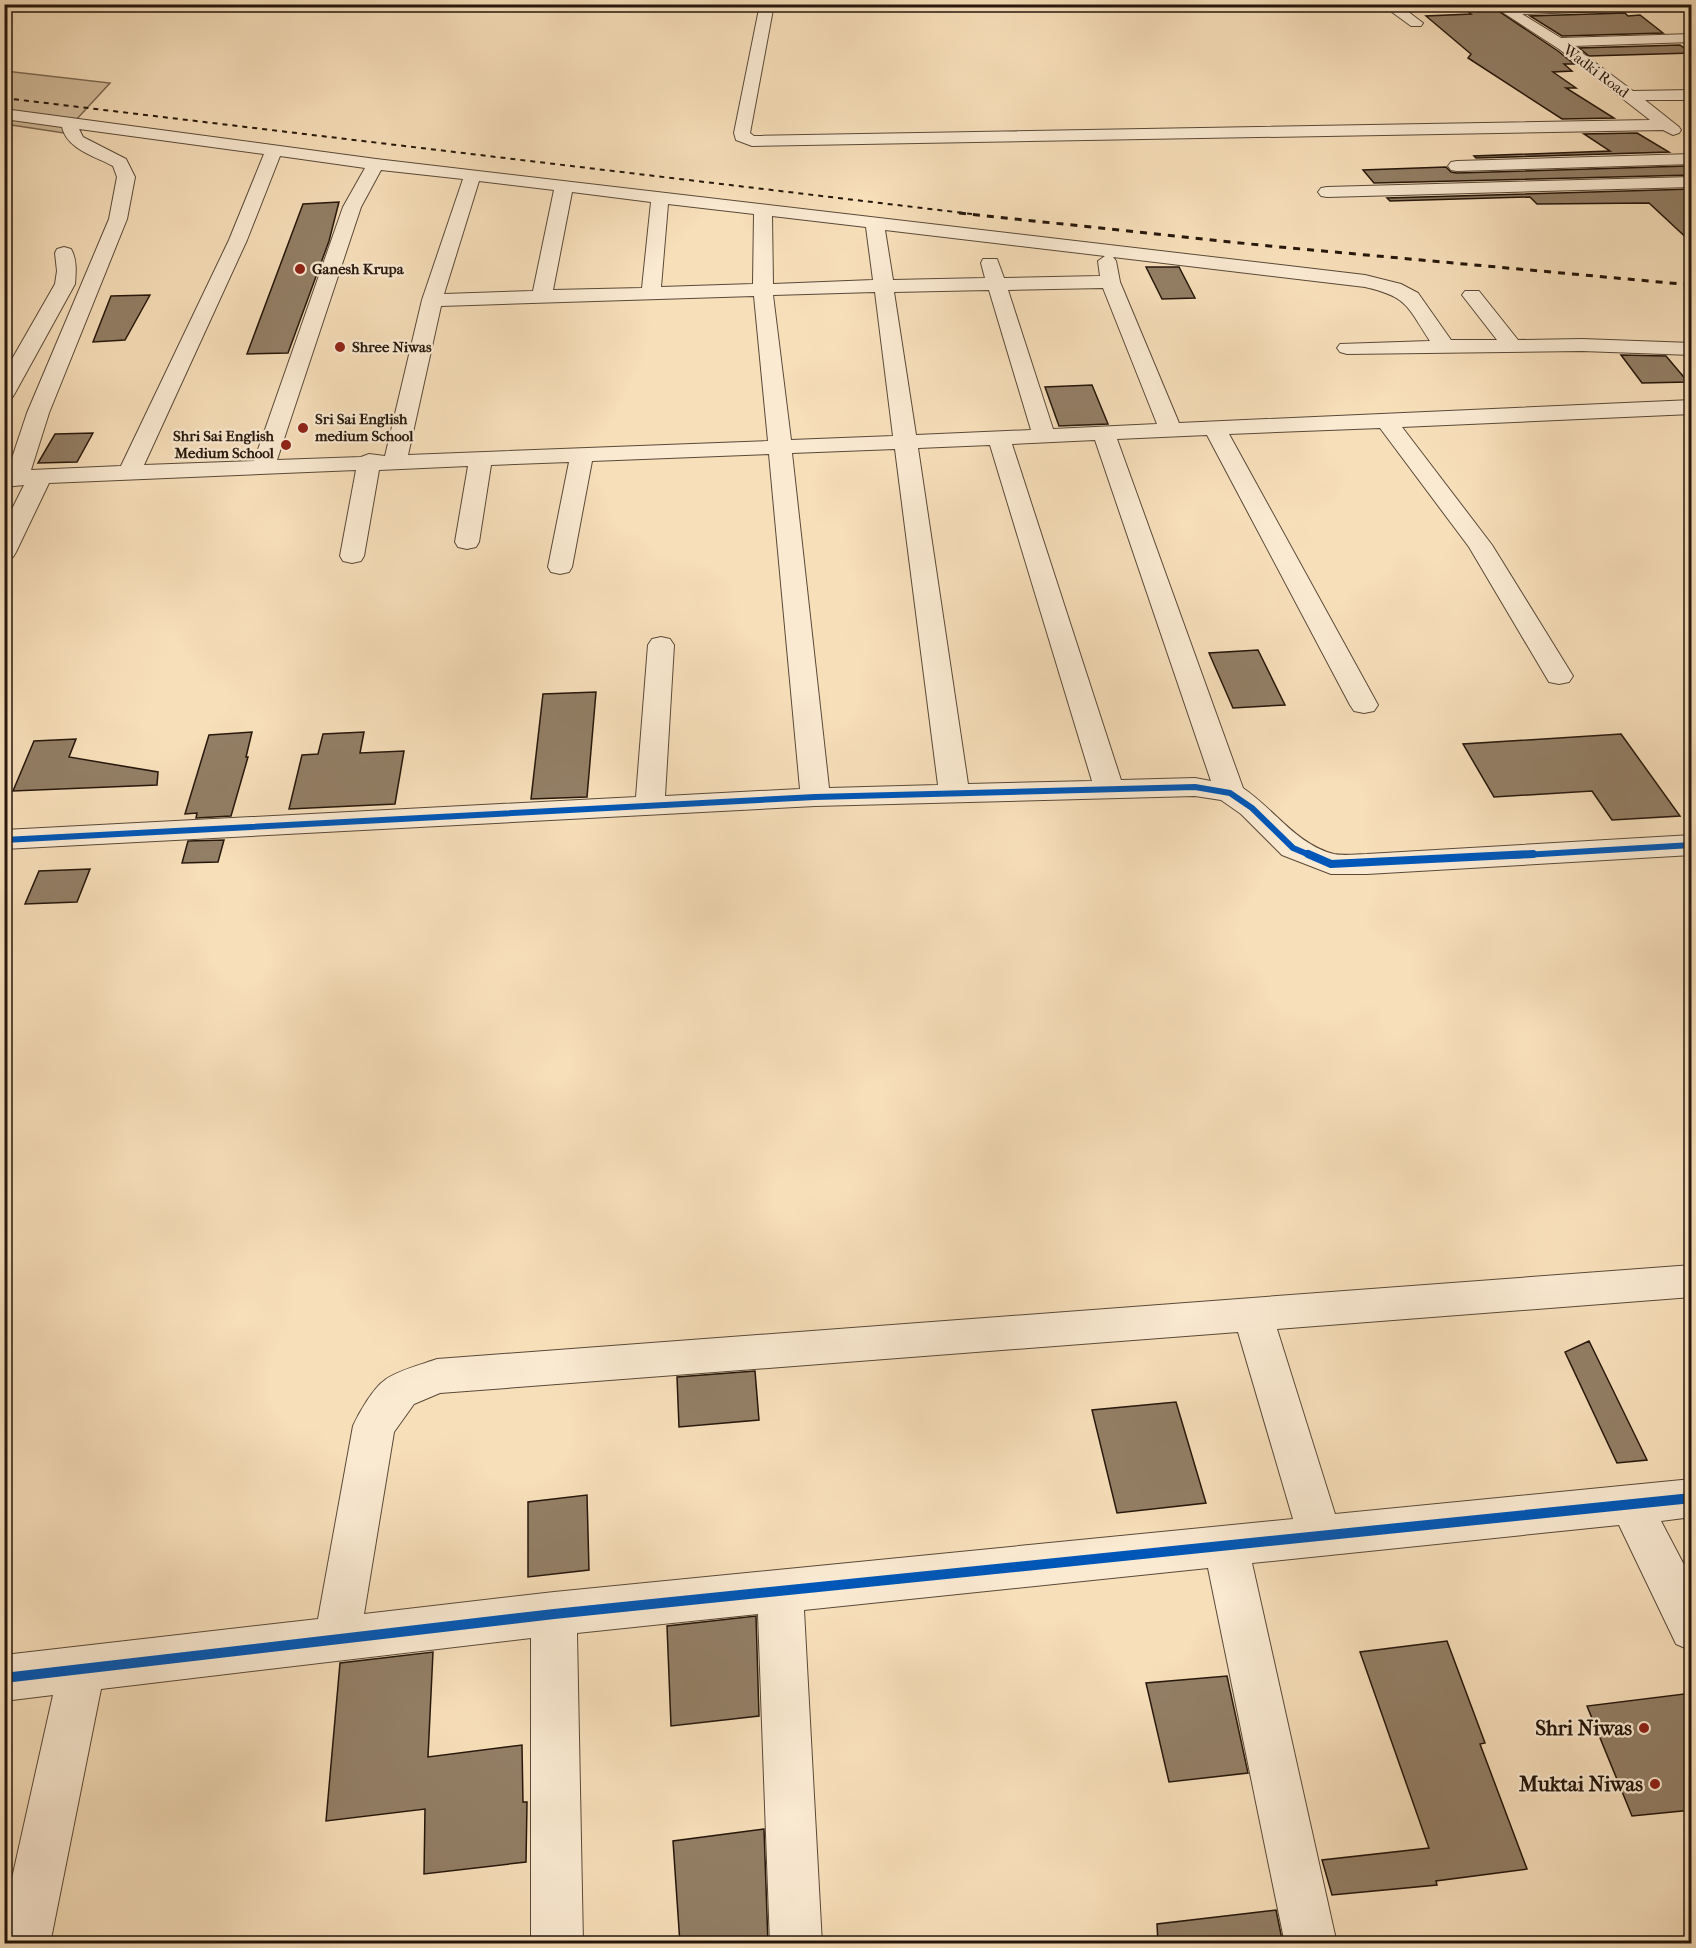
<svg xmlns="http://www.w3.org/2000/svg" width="1696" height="1948" font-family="'IM FELL French Canon',serif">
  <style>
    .green { fill: #d3bd9c; stroke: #7c6a54; stroke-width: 1.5 }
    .building { fill: #937f66; stroke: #26170c; stroke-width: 1.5 }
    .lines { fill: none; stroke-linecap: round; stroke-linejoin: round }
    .minor-casing { stroke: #5a4938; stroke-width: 2 }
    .minor { fill: #faead2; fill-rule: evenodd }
    .rail-far1 { stroke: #26170c; stroke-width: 2; stroke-dasharray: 5 5; stroke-linecap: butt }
    .rail { stroke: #26170c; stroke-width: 3; stroke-dasharray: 7 7; stroke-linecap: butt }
    .cycleway-far2-casing { stroke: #faead2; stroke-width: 9 }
    .cycleway-far1-casing { stroke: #faead2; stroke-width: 12 }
    .cycleway-casing { stroke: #faead2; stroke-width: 14 }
    .cycleway-far2 { stroke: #0057b8; stroke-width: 6 }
    .cycleway-far1 { stroke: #0057b8; stroke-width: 8 }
    .cycleway { stroke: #0057b8; stroke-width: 10 }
    .poi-dot { fill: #8f2418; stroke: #faead2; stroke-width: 2 }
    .labels { text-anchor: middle; stroke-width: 4.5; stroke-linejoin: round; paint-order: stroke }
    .far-street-label { font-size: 15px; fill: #26170c; stroke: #faead2 }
    .far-poi-label { font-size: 15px; font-weight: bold; fill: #26170c; stroke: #faead2; text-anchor: start }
    .near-poi-label { font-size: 21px; font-weight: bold; fill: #26170c; stroke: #faead2; text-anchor: end }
  </style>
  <rect width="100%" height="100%" fill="#f7dfba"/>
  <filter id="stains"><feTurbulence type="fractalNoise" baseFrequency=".00333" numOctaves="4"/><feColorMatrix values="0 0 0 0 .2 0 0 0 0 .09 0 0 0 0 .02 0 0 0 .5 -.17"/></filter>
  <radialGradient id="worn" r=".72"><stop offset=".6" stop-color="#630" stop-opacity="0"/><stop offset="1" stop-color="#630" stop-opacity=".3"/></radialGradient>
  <path class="green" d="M 5,71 L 110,83 L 64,133 L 5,124 Z"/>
  <path class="building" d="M 1458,4 L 1488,4 L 1558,51 L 1574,64 L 1564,64 L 1572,71 L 1553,72 L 1576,88 L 1566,88 L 1614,118 L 1562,119 L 1468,58 L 1471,54 L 1426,16 L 1471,14 Z
    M 1625,13 L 1628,16 L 1640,15 L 1663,33 L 1562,36 L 1530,16 Z
    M 1680,45 L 1691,53 L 1589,56 L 1579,48 Z
    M 1637,133 L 1669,152 L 1476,158 L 1474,156 L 1610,151 L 1584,134 Z
    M 1688,166 L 1692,169 L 1692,175 L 1374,183 L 1363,170 L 1446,167 L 1451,172 L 1457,173 Z
    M 1692,189 L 1692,243 L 1649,203 L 1537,204 L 1530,197 L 1390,201 L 1387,198 Z
    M 339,202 L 329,241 L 288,353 L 247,354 L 303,204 Z
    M 1146,267 L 1179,267 L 1195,298 L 1162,299 Z
    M 150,295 L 125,340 L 93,342 L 111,296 Z
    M 1621,355 L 1666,356 L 1688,382 L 1642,383 Z
    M 1092,385 L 1108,424 L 1059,426 L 1045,387 Z
    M 93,433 L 77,462 L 38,463 L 55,434 Z
    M 1258,650 L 1285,705 L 1233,708 L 1209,653 Z
    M 596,692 L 587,797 L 531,799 L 543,694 Z
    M 252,732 L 246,757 L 248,757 L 231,816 L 196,818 L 197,813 L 185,814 L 209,735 Z
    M 364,732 L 360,753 L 404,751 L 395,804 L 289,809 L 302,755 L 318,754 L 323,734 Z
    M 1621,734 L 1680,816 L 1612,820 L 1592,791 L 1494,797 L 1463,744 Z
    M 76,739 L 69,757 L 158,772 L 157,785 L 13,791 L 34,741 Z
    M 224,840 L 218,862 L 182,863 L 188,841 Z
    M 90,869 L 77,902 L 25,904 L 39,871 Z
    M 1589,1341 L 1647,1460 L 1617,1463 L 1565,1352 Z
    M 755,1371 L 759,1420 L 679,1427 L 677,1377 Z
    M 1176,1402 L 1206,1503 L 1117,1513 L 1092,1410 Z
    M 587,1495 L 589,1570 L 528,1577 L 528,1502 Z
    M 756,1616 L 759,1716 L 671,1726 L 667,1626 Z
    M 1447,1641 L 1485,1743 L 1480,1744 L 1527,1869 L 1436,1881 L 1437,1885 L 1332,1895 L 1322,1860 L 1429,1848 L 1360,1652 Z
    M 433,1652 L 428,1757 L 522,1745 L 523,1802 L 527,1802 L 526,1862 L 424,1874 L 425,1809 L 326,1821 L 340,1663 Z
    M 1227,1676 L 1248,1773 L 1169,1782 L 1146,1683 Z
    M 1692,1693 L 1692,1810 L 1632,1816 L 1587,1706 Z
    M 764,1829 L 768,1944 L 680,1944 L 673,1841 Z
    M 1276,1910 L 1283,1944 L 1158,1944 L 1157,1924 Z"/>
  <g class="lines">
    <defs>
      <path id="minor" d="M 760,4 L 774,4 L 750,133 L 754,136 L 1650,120 L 1559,49 L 1490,4 L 1692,4 L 1691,8 L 1522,14 L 1561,38 L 1692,34 L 1692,42 L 1573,46 L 1633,91 L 1692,90 L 1692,100 L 1645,100 L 1679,127 L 1681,130 L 1679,133 L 1673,135 L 1663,130 L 752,146 L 736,140 L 734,133 Z
        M 1381,4 L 1398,4 L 1423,23 L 1421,26 L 1411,26 Z
        M 4,109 L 376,159 L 1365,275 L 1401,284 L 1418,293 L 1451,340 L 1497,340 L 1462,295 L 1465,291 L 1479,291 L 1518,340 L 1582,339 L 1692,343 L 1692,355 L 1582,351 L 1347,354 L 1340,352 L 1337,348 L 1340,344 L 1430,341 C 1407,306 1408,297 1365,287 L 1113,257 L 1116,261 L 1120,282 L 1179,423 L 1692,400 L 1692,414 L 1402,427 L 1492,545 L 1573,676 L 1569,682 L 1559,684 L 1549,682 L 1469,547 L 1380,428 L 1229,434 L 1378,705 L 1374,711 L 1364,713 L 1354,711 L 1350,705 L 1207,435 L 1117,439 L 1243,788 C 1274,809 1297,845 1334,854 C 1344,856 1357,854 1367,854 L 1692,835 L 1692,855 L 1367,874 L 1331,874 L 1282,855 L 1241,814 L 1221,800 L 1195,796 L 815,806 L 4,849 L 4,830 L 636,797 L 648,645 L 652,639 L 661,637 L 670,639 L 674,645 L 665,796 L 800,789 L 769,454 L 592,461 L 572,567 L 569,572 L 560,574 L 551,572 L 548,567 L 569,462 L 491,465 L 479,542 L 476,547 L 467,549 L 458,547 L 455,542 L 468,466 L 379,470 L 364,556 L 361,561 L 352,563 L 343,561 L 340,556 L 356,470 L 49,483 L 16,552 L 13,557 L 4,559 L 4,525 L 24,485 L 4,487 L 4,473 L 7,473 L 27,413 L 109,219 L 117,177 L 113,166 C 94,156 67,149 62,127 L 4,119 ZM 79,129 L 264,154 L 229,240 L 121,466 L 31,470 L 49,413 L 127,219 L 135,177 L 126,159 L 83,137 ZM 280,156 L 365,168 L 343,207 L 254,461 L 144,465 L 247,240 ZM 381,170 L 463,179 L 422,300 L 385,456 L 369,454 L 361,457 L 277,460 L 361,207 ZM 479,181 L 554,190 L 533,291 L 444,294 ZM 572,192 L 651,202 L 642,288 L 553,290 ZM 668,204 L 754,214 L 753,284 L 661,287 ZM 772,216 L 866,227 L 873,280 L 773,284 ZM 885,230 L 1105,256 L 1098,261 L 1100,276 L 1004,278 L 997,259 L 983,259 L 981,263 L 985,278 L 893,280 ZM 1103,288 L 1157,424 L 1053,429 L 1008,290 ZM 989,290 L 1031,430 L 916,435 L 894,292 ZM 875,292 L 893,436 L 791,440 L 773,295 ZM 754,296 L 768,441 L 408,455 L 441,306 ZM 1095,440 L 1211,781 L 1195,778 L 1121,780 L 1012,444 ZM 990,445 L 1092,781 L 968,784 L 918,448 ZM 895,449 L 938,785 L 829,788 L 792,453 Z
        M 1692,154 L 1692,164 L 1457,171 L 1451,170 L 1448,166 L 1451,162 L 1457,161 Z
        M 1692,177 L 1692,187 L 1327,197 L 1321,196 L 1318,192 L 1321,188 L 1327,187 Z
        M 64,247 L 71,249 C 77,259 76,272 75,284 L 15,393 L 12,398 L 4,399 L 4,373 L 55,284 L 57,271 L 55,253 L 57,249 Z
        M 1692,1265 L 1692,1297 L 1277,1329 L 1335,1514 L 1692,1479 L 1692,1517 L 1661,1521 L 1692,1580 L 1692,1651 L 1676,1644 L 1619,1525 L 1252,1563 L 1337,1944 L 1285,1944 L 1208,1568 L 804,1610 L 822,1944 L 770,1944 L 758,1614 L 577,1633 L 583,1944 L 531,1944 L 531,1638 L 101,1689 L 50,1944 L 4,1944 L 4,1914 L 53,1695 L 4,1701 L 4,1655 L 318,1619 L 353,1426 C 359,1413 373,1388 385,1380 C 396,1371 423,1364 437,1359 ZM 1238,1332 L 1293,1519 L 554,1592 L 364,1614 L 394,1432 L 414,1404 L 440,1393 Z"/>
    </defs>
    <use href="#minor" class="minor-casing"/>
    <use href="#minor" class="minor"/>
    <path class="rail-far1" d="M 4,98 L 972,214"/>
    <path class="rail" d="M 959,213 L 1269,246 L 1692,285"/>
    <defs>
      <path id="cycleway-far2" d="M 4,840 L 815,797 L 1195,787 L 1230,793 L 1252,808 L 1293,848 L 1312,856
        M 1507,856 L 1692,845"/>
      <path id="cycleway-far1" d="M 1308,854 L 1331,864 L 1533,854"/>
      <path id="cycleway" d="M 4,1678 L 554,1614 L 1692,1498"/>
    </defs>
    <use href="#cycleway-far2" class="cycleway-far2-casing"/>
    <use href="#cycleway-far1" class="cycleway-far1-casing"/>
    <use href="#cycleway" class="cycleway-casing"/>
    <use href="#cycleway-far2" class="cycleway-far2"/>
    <use href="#cycleway-far1" class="cycleway-far1"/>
    <use href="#cycleway" class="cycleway"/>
  </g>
  <g class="poi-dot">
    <circle cx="300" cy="269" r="6"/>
    <circle cx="340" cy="347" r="6"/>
    <circle cx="303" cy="428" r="6"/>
    <circle cx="286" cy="445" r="6"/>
    <circle cx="1644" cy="1728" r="6"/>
    <circle cx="1655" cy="1784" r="6"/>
  </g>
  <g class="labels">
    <g class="far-street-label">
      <text transform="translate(1596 71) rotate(37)" y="5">Wadki Road</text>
    </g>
    <g class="far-poi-label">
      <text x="312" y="274">Ganesh Krupa</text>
      <text x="352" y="352">Shree Niwas</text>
      <text x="315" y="424">Sri Sai English<tspan x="315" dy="17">medium School</tspan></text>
      <text x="274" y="441" text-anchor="end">Shri Sai English<tspan x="274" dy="17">Medium School</tspan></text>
    </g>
    <g class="near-poi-label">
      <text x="1632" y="1735">Shri Niwas</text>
      <text x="1643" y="1791">Muktai Niwas</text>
    </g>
  </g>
  <rect width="1696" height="1948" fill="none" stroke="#f7dfba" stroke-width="24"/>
  <rect x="6" y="6" width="1684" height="1936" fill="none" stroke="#26170c" stroke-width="3"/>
  <rect x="12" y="12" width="1672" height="1924" fill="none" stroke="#26170c" stroke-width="1.5"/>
  <rect width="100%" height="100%" filter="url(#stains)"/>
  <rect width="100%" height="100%" fill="url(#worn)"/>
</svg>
